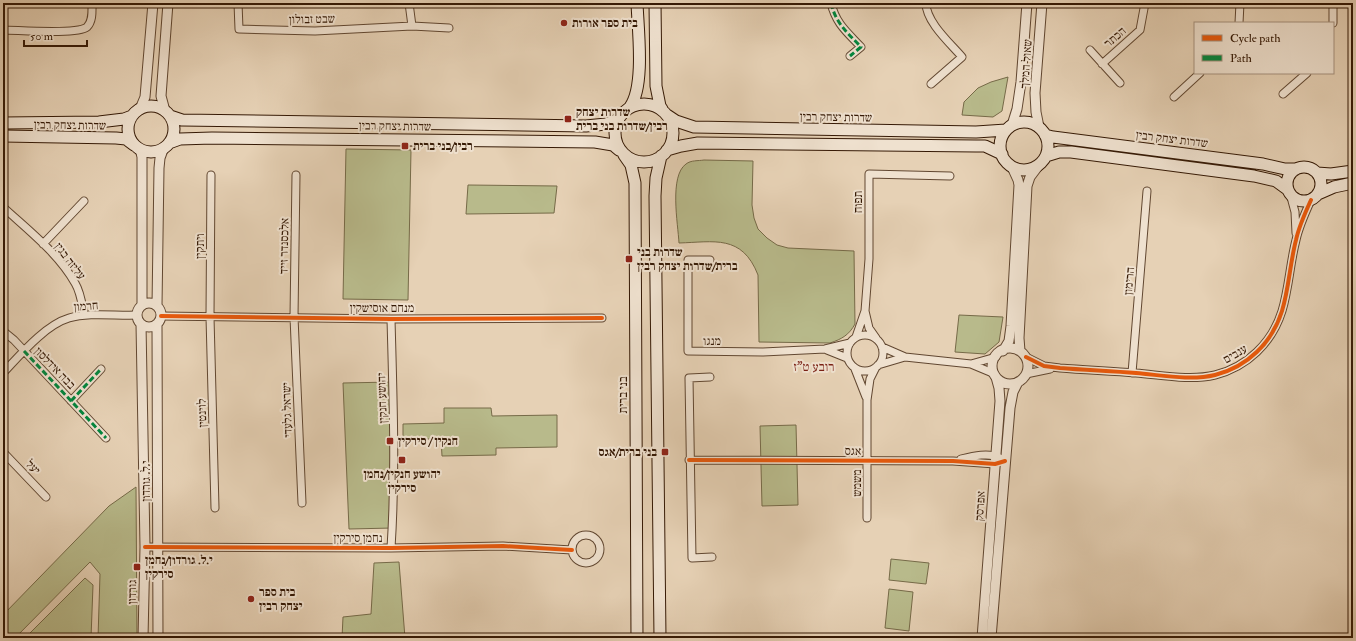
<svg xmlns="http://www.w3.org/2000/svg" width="1356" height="641" font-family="'IM FELL Double Pica','Frank Ruhl Libre',serif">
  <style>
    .green { fill: #b8ba8b; stroke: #766a48 }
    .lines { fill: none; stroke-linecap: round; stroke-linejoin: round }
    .minor-casing { stroke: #614731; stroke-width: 9 }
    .tertiary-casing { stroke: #614731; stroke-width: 11 }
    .secondary-casing { stroke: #351905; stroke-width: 13 }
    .minor { stroke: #efe1cf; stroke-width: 7 }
    .tertiary { stroke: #efe1cf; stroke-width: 9 }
    .secondary { stroke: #efe1cf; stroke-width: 11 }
    .quiet { stroke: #00873e; stroke-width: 3; stroke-dasharray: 6 3; stroke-linecap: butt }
    .cycleway-casing { stroke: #efe1cf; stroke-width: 6 }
    .cycleway { stroke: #e8590c; stroke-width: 4 }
    .poi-dot { fill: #8f2418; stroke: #efe1cf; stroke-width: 1.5 }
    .labels { text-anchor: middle; stroke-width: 4; stroke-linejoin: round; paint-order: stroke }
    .street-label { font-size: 12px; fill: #351905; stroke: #efe1cf }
    .poi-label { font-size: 12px; font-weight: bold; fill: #351905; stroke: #efe1cf; text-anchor: start }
    .neighbourhood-label { font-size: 13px; fill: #7a1f14; stroke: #efe1cf }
  </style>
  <rect width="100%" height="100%" fill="#e6d1b5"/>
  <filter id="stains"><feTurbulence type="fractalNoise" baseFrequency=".005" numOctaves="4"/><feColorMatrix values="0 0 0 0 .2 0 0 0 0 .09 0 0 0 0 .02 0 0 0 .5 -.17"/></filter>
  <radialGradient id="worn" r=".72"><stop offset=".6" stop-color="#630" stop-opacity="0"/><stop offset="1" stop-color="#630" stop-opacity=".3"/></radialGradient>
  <path class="green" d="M 1008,77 L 1002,111 L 993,117 L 962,115 L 964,102 L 978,88 L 991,82 Z
    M 346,149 L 411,150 L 408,300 L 343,299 Z
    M 704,160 L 753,161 L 752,205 L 754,218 L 758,229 L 767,238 L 777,245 L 788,248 L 854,251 L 855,324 C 849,335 842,339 830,343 L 759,342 L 758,275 C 742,234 714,242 679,243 C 678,224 669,176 686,164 C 691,160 698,161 704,160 Z
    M 468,185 L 557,186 L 554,213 L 466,214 Z
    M 959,315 L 1003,317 L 999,342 L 985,354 L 955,352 Z
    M 392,382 L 393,528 L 349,529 L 343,383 Z
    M 444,408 L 491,408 L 492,416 L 557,415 L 557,447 L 496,448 L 496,455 L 442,456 L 441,439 L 403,439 L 403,424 L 444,423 Z
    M 796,425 L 798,505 L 762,506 L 760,426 Z
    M 136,487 L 137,638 L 98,638 L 100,574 L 90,562 L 15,638 L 3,638 L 3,615 L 109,506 Z
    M 891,559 L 929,563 L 926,584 L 889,580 Z
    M 399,562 L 405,638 L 342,638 L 343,617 L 371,614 L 374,563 Z
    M 85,578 L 93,585 L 91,638 L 25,638 Z
    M 889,589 L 913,592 L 909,631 L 885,628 Z"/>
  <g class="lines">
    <defs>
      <path id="minor" d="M 238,3 L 239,29 L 315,31 L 412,26 L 449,28
        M 409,3 L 412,26
        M 831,3 C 836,24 847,32 861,47 L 850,56
        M 926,3 C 926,22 950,43 962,57 L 931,84
        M 1291,3 L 1313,3
        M 1239,23 L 1240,3
        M 1333,23 L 1333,3
        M 3,30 C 18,30 77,35 87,27 C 93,21 92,11 92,3
        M 1090,50 L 1120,83
        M 1102,64 L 1140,30 L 1145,3
        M 1283,94 L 1307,73
        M 1174,97 L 1200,73
        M 211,175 L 210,317 L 215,508
        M 296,175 L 294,317 L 302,503
        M 1291,197 L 1295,212 L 1296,233
        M 3,207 C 28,230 58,253 75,283 C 81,293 82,304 84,315
        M 43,244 L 84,201
        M 710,260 L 688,260 L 688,351 L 763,352 L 825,349 L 850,343
        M 865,311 L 869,328 L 876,338
        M 161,316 L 391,319 L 602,318
        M 391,319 C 393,395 396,472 391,548
        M 3,331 L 14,340 L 106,438
        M847 353a18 18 0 1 1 36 0a18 18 0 1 1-36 0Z
        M 856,337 L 865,311 L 869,259 L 869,174 L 950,176
        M 882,347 L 905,357 L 971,364 L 995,374
        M 827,350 L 847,358
        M 1026,357 L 1044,366 L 1060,368 C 1085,370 1111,371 1136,373 C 1161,375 1190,381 1215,375 C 1247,367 1272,343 1282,311 C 1289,288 1290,263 1296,240 C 1299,226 1305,213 1311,200
        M 971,364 L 996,357
        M 878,365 L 905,357
        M 855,369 L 866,397
        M 3,373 C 20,355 45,325 69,318 C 89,312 116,316 137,315
        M 1132,373 L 1147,191
        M 1026,374 L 1050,369
        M 710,377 L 689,378 L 692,558 L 712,557
        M 71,401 L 101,369
        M 3,452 L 46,497
        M 961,459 C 973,456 989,452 1000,458
        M 689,460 L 953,461 L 995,464 L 1005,461
        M 867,518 L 867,400 L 870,379 L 876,367
        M572 549a14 14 0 1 1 28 0a14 14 0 1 1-28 0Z
        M 145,547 L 391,548 L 503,546 L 572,550"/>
      <path id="tertiary" d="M 140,109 L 145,97 L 153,3
        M 165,111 L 161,96 L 168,3
        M 1012,125 L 1017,109 L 1021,82 L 1027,3
        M 1039,127 L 1036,112 L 1035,93 L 1042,3
        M 140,149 L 142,157 L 142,305
        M137 315a12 12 0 1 1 24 0a12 12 0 1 1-24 0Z
        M 157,306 L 159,168 L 160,158 L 164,147
        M 141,324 L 145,547 L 143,638
        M 157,325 L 158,638
        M992 366a18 18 0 1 1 36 0a18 18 0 1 1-36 0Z
        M 1003,351 L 1009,341 L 1011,326 L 1019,185 L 1018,180 L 1012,167
        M 1020,351 L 1019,338 L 1027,186 L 1030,177 L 1039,165
        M 982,638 L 1000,401 L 999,388 L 996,377
        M 991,638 L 1010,408 L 1013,392 L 1018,382"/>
      <path id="secondary" d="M 655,3 L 656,86 L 660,106 L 662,109
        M615 133a29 29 0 1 1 58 0a29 29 0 1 1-58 0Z
        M128 129a23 23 0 1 1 46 0a23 23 0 1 1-46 0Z
        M 630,107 C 645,86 638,30 637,3
        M 667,115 L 676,121 L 694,127 L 976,132 L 1006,130
        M 170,116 L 182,120 L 586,126 L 606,124 L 617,120
        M1000 146a24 24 0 1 1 48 0a24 24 0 1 1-48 0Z
        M 3,123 L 99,122 L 124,119 L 132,116
        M 1045,135 L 1053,137 L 1263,164 L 1285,169 L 1296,169
        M 3,136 L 116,138 L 126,139 L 134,145
        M 169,143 L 180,139 L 212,138 L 595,142 L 613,145 L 619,150
        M 667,150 L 681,146 L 698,143 L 976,146 L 985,146 L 1002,154
        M 624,155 L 631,165 L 635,183 L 637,638
        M 1046,156 L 1059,152 L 1071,152 L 1254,176 L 1276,181 L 1287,189
        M1287 184a17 17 0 1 1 34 0a17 17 0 1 1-34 0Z
        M 1317,173 L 1331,174 L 1353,171
        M 1318,194 L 1334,187 L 1353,183
        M 660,638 L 655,196 L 656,178 L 661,156"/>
    </defs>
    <use href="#minor" class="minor-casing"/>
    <use href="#tertiary" class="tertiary-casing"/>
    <use href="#secondary" class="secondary-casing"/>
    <use href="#minor" class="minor"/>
    <use href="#tertiary" class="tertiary"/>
    <use href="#secondary" class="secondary"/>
    <path class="quiet" d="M 831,3 C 836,24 847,32 861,47 L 850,56
      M 24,351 L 106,438
      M 71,401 L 101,369"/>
    <defs>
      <path id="cycleway" d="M 161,316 L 391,319 L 602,318
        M 1026,357 L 1044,366 L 1060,368 C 1085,370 1111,371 1136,373 C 1161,375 1190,381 1215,375 C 1247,367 1272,343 1282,311 C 1289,288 1290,263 1296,240 C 1299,226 1305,213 1311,200
        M 689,460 L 953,461 L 995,464 L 1005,461
        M 145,547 L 391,548 L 503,546 L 572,550"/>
    </defs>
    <use href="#cycleway" class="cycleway-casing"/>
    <use href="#cycleway" class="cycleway"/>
  </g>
  <g class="poi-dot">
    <circle cx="564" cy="23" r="4"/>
    <rect x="564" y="115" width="8" height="8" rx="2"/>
    <rect x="401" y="142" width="8" height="8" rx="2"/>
    <rect x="625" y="255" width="8" height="8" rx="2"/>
    <rect x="386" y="437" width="8" height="8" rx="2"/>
    <rect x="661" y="448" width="8" height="8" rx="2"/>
    <rect x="398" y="456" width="8" height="8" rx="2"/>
    <rect x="133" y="563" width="8" height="8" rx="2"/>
    <circle cx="251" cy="599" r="4"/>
  </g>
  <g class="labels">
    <g class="street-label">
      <text transform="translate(312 19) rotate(-1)" y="4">שבט זבולון</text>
      <text transform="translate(1115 37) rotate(-41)" y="4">הכתר</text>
      <text transform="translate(1026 64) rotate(-86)" y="4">שאול המלך</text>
      <text transform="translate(836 117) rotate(1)" y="4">שדרות יצחק רבין</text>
      <text transform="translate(70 125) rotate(1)" y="4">שדרות יצחק רבין</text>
      <text transform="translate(395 126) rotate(1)" y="4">שדרות יצחק רבין</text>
      <text transform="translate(1172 139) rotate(7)" y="4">שדרות יצחק רבין</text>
      <text transform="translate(858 202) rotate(-90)" y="4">תפוח</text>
      <text transform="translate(200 246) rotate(-90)" y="4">ויתקין</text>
      <text transform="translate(284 246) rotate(-89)" y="4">אלכסנדר זייד</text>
      <text transform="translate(70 261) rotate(53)" y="4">עליזה בגין</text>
      <text transform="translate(1129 281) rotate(-85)" y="4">הרימון</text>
      <text transform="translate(86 306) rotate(-4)" y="4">חרמון</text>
      <text x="382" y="312">מנחם אוסישקין</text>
      <text x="712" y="345">מנגו</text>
      <text transform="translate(1235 354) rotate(-30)" y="4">ענבים</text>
      <text transform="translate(55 368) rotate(46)" y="4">בבה אידלסון</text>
      <text transform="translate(623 395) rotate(-90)" y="4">בני ברית</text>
      <text transform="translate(382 398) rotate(-92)" y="4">יהושע חנקין</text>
      <text transform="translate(287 410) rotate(-92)" y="4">ישראל גלעדי</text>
      <text transform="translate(202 413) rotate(-92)" y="4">לוינטין</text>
      <text x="853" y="455">אגס</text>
      <text transform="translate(33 467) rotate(46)" y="4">יעל</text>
      <text transform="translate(146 481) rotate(-90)" y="4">י.ל. גורדון</text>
      <text transform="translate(857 483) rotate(-90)" y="4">משמש</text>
      <text transform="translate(980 506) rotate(-86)" y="4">אפרסק</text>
      <text x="358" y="542">נחמן סירקין</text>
      <text transform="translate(132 592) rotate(-89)" y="4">גורדון</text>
    </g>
    <g class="poi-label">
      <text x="572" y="27">בית ספר אורות</text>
      <text x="576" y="116">שדרות יצחק<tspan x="576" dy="14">רבין/שדרות בני ברית</tspan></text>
      <text x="413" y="150">רבין/בני ברית</text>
      <text x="637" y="256">שדרות בני<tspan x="637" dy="14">ברית/שדרות יצחק רבין</tspan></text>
      <text x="398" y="445">חנקין / סירקין</text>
      <text x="657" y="456" text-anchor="end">בני ברית/אגס</text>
      <text x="402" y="478" text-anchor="middle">יהושע חנקין/נחמן<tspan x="402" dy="14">סירקין</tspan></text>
      <text x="145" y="564">י.ל. גורדון/נחמן<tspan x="145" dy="14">סירקין</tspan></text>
      <text x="259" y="596">בית ספר<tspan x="259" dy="14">יצחק רבין</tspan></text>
    </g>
    <g class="neighbourhood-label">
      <text x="814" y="371">רובע ט"ז</text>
    </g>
  </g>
  <rect width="1356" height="641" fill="none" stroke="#e6d1b5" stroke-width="16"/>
  <rect x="4" y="4" width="1348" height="633" fill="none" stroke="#351905" stroke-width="2"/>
  <rect x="8" y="8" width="1340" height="625" fill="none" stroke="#351905"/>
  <rect x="1194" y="22" width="140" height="52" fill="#efe1cf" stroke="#a5917e"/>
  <rect x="1202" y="35" width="20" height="6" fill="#e8590c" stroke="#a5917e"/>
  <text x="1230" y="42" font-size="12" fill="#351905">Cycle path</text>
  <rect x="1202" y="55" width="20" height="6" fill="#00873e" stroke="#a5917e"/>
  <text x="1230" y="62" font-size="12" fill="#351905">Path</text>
  <path d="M24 40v6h63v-6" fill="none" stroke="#351905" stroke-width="2"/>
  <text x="30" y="40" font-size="12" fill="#351905" stroke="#efe1cf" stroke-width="3" paint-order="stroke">50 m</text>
  <rect width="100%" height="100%" filter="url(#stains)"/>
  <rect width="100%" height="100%" fill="url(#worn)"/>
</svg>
